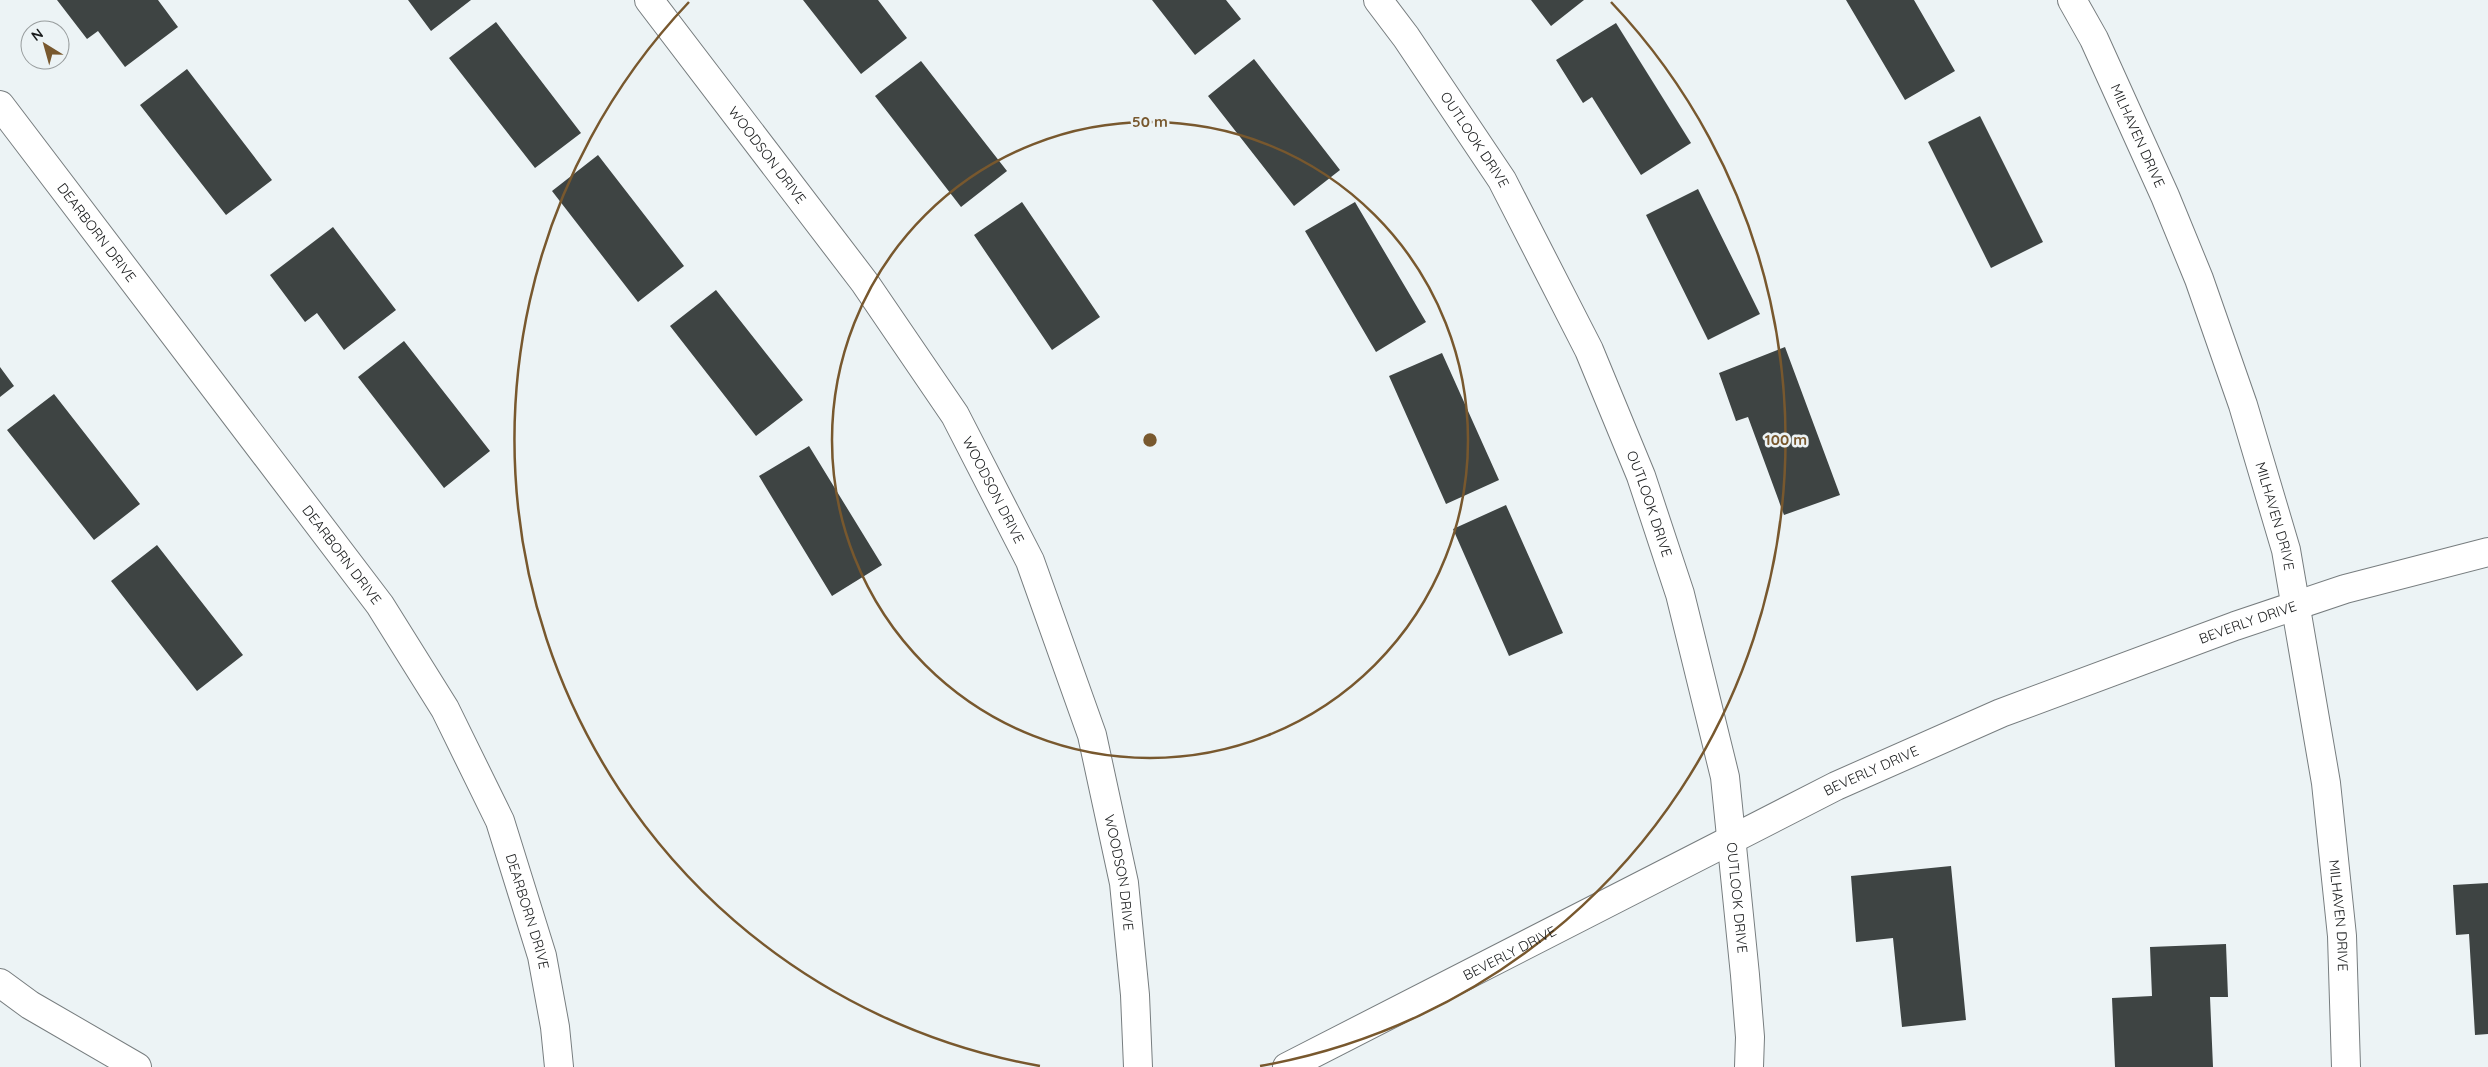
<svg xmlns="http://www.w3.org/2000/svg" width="2488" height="1067" font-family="Quicksand,sans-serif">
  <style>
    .building { fill: #3e4443 }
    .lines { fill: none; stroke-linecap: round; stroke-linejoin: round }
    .minor-casing { stroke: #777d7f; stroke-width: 30 }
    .minor { stroke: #fff; stroke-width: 28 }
    .ring { fill: none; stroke: #78582e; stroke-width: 2.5 }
    .labels { text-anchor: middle; stroke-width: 5; stroke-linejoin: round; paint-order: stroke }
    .street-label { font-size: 14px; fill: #191b1c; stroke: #ecf3f5 }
    .centre { fill: #78582e; stroke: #ecf3f5; stroke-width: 2.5 }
    .ring-label { font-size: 15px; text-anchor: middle; font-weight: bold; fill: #78582e; stroke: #ecf3f5; stroke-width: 5; stroke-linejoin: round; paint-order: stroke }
  </style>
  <rect width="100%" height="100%" fill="#ecf3f5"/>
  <path class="building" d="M 57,0 L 158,0 L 178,27 L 125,67 L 98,31 L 87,39 Z
    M 408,0 L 471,0 L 431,31 Z
    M 803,0 L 878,0 L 907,38 L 861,74 Z
    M 1152,0 L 1226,0 L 1241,19 L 1195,55 Z
    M 1531,0 L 1584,0 L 1551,26 Z
    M 1846,0 L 1914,0 L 1955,71 L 1905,100 Z
    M 496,22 L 581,133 L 535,168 L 449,58 Z
    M 1616,23 L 1691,143 L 1641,175 L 1592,97 L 1583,103 L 1556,60 Z
    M 1254,59 L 1340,170 L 1294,206 L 1208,96 Z
    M 921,61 L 1007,171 L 961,207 L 875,96 Z
    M 187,69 L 272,180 L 226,215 L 140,105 Z
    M 1980,116 L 2043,242 L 1991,268 L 1928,142 Z
    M 598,155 L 684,266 L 638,302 L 552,191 Z
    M 1698,189 L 1760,314 L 1708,340 L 1646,215 Z
    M 1022,202 L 1100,317 L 1052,350 L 974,235 Z
    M 1355,202 L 1426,322 L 1376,352 L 1305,231 Z
    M 333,227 L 396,310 L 344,350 L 317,313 L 305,322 L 270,275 Z
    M 716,290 L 803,400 L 756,436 L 670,326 Z
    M 404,341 L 490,451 L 444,488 L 358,377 Z
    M 1785,347 L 1840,495 L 1784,515 L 1748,417 L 1736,421 L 1719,373 Z
    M 1442,353 L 1499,480 L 1446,504 L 1389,376 Z
    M 0,367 L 14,386 L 0,397 Z
    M 54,394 L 140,504 L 94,540 L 7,430 Z
    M 809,446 L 882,565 L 832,596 L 759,476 Z
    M 1506,505 L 1563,633 L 1509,656 L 1453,529 Z
    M 157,545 L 243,655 L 197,691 L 111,581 Z
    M 1951,866 L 1966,1020 L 1902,1027 L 1893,938 L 1856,942 L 1851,876 Z
    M 2488,883 L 2488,1034 L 2475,1035 L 2469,934 L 2456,935 L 2453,885 Z
    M 2226,944 L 2228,997 L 2210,997 L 2213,1067 L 2115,1067 L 2112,998 L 2152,996 L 2150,947 Z"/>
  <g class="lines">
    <defs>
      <g id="minor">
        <path id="s1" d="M 649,0 L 865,283 L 955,415 L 1030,561 L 1092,735 L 1124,883 L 1135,995 L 1138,1067"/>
        <path id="s2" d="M 1378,0 L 1406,37 L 1502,180 L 1589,350 L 1641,476 L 1680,594 L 1725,777 L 1745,975 L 1750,1037 L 1749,1067"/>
        <path id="s3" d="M 2072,0 L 2094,39 L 2165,196 L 2199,279 L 2243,405 L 2286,550 L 2326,783 L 2342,936 L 2346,1067"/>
        <path id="s4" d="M 0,105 L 380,605 L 445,709 L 500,821 L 542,956 L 555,1027 L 559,1067"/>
        <path d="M 0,983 L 30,1005 L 137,1067"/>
        <path id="s5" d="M 1287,1067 L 1836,786 L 2001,713 L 2235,626 L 2345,589 L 2488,552"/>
      </g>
    </defs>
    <use href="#minor" class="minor-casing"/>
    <use href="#minor" class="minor"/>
  </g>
  <g class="ring">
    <circle cx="1150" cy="440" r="318"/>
    <path d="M1040 1066A636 636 0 0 1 689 2M1611 2A636 636 0 0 1 1260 1066"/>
  </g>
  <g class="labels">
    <g class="street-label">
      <text dy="5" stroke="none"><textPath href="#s3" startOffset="151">MILHAVEN DRIVE</textPath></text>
      <text dy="5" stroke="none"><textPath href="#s2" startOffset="170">OUTLOOK DRIVE</textPath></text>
      <text dy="5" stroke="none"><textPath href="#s1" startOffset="195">WOODSON DRIVE</textPath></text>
      <text dy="5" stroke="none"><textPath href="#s4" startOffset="160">DEARBORN DRIVE</textPath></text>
      <text dy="5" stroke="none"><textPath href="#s1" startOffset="600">WOODSON DRIVE</textPath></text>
      <text dy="5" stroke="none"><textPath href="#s2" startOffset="575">OUTLOOK DRIVE</textPath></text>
      <text dy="5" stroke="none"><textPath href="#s3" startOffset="556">MILHAVEN DRIVE</textPath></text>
      <text dy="5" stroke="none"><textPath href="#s4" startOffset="565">DEARBORN DRIVE</textPath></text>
      <text dy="5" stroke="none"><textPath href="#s5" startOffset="1060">BEVERLY DRIVE</textPath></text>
      <text dy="5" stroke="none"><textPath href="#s5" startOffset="655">BEVERLY DRIVE</textPath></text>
      <text dy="5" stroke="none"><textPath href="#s1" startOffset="1005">WOODSON DRIVE</textPath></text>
      <text dy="5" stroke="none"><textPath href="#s2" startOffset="980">OUTLOOK DRIVE</textPath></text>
      <text dy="5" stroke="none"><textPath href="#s4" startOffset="970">DEARBORN DRIVE</textPath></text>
      <text dy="5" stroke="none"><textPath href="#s3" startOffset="961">MILHAVEN DRIVE</textPath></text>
      <text dy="5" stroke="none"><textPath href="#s5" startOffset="250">BEVERLY DRIVE</textPath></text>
    </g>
  </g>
  <circle cx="1150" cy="440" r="8" class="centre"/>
  <g class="ring-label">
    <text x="1150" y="127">50 m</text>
    <text x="1786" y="445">100 m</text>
  </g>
  <g transform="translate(45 45) rotate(323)"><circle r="24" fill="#ecf3f5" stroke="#989d9e"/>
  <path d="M0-4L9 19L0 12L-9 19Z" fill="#78582e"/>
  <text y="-8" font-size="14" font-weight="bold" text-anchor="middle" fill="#191b1c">N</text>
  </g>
</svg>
